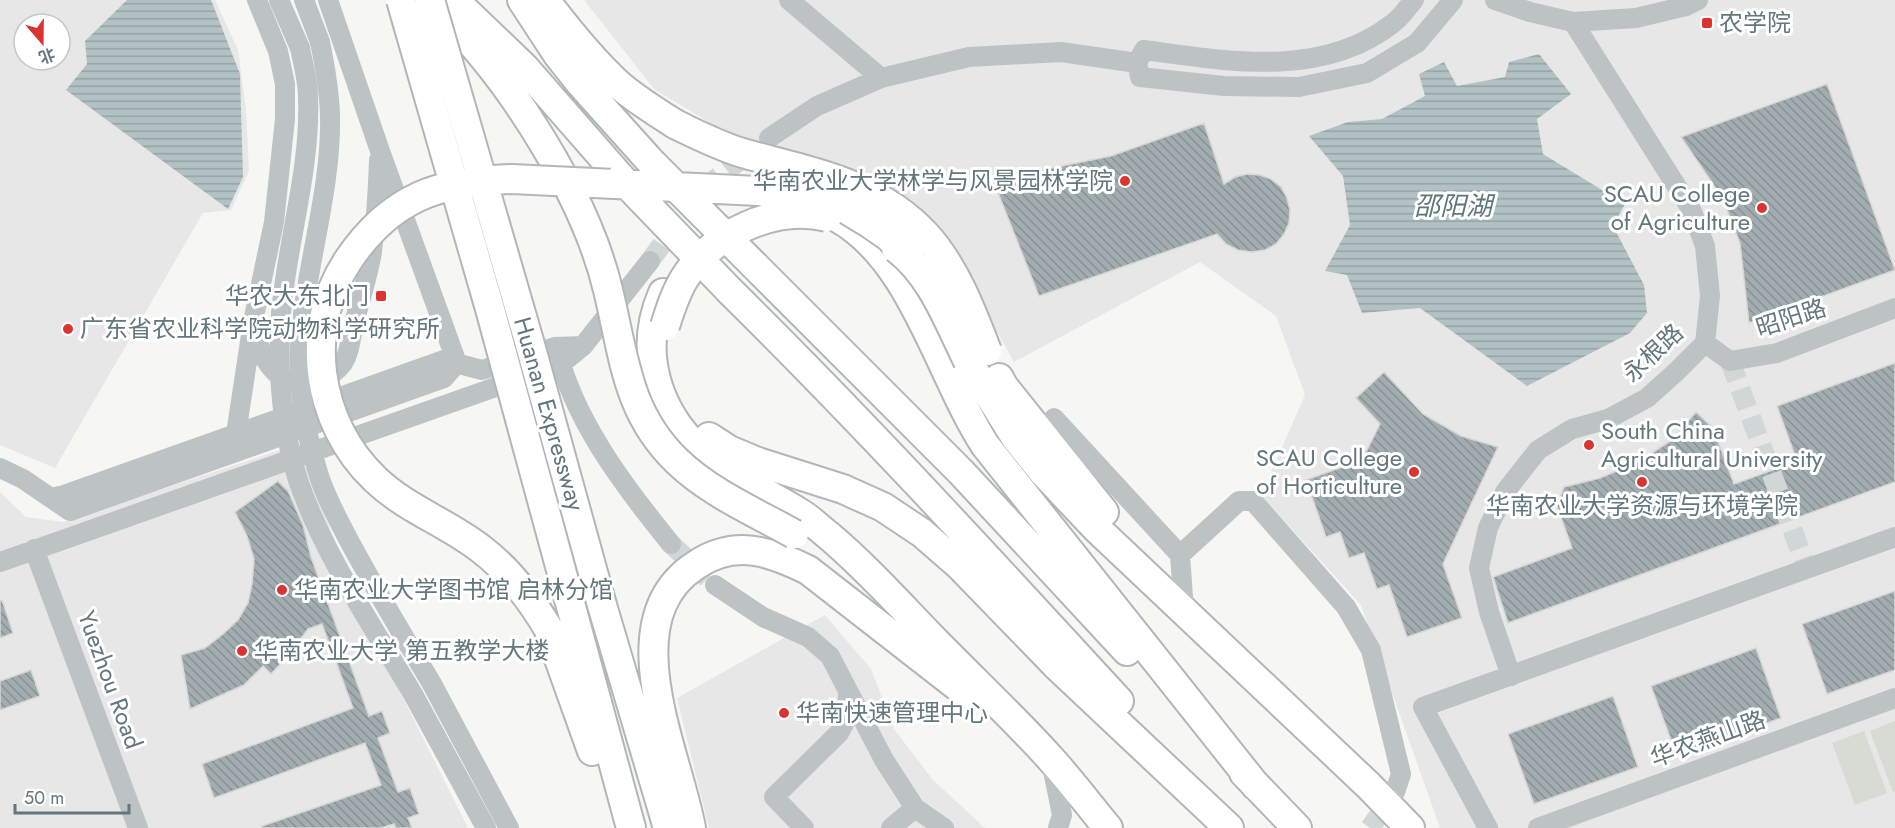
<svg xmlns="http://www.w3.org/2000/svg" width="1895" height="828" font-family="Jost,'Noto Sans SC',sans-serif">
  <style>
    .built { fill: #e7e7e7; fill-rule: evenodd }
    .green { fill: #d7dbd3 }
    .water { fill: url(#water-rules) }
    .building { fill: url(#building-back-hatch); stroke: #d8d7d6; stroke-width: 1.5 }
    .lines { fill: none; stroke-linecap: round; stroke-linejoin: round }
    .minor-tunnel { stroke: #d1d6d6; stroke-width: 20; stroke-dasharray: 20 10; stroke-linecap: butt }
    .highway-casing { stroke: #b1b6b8; stroke-width: 32 }
    .minor { stroke: #bdc3c5; stroke-width: 20 }
    .highway { stroke: #fff; stroke-width: 28 }
    .highway-bridge-casing { stroke: #b1b6b8; stroke-width: 32; stroke-linecap: butt }
    .minor-bridge { stroke: #bdc3c5; stroke-width: 20 }
    .highway-bridge { stroke: #fff; stroke-width: 28 }
    .poi-dot { fill: #da3330; stroke: #fff; stroke-width: 2 }
    .labels { text-anchor: middle; stroke-width: 6; stroke-linejoin: round; paint-order: stroke }
    .poi-label { font-size: 24px; fill: #63777d; stroke: #fff; text-anchor: start }
    .street-label { font-size: 24px; fill: #63777d; stroke: #fff }
    .water-label { font-size: 26px; font-style: italic; fill: #5e7778; stroke: #fff }
  </style>
  <defs>
    <pattern id="water-rules" width="6" height="5" patternUnits="userSpaceOnUse" patternTransform="scale(1.5)"><rect width="6" height="5" fill="#b2c2c4"/><path d="M0 2.5h6" fill="none" stroke="#94a2a4"/></pattern>
    <pattern id="building-back-hatch" width="6" height="6" patternUnits="userSpaceOnUse" patternTransform="scale(1.5)"><rect width="6" height="6" fill="#a2adb1"/><path d="M-1 5l2 2M0 0l6 6M5-1l2 2" fill="none" stroke="#889295"/></pattern>
  </defs>
  <rect width="100%" height="100%" fill="#f6f6f3"/>
  <path class="built" d="M 0,0 L 215,0 L 238,50 L 246,109 L 249,171 L 231,210 L 203,213 L 55,468 L 0,445 ZM 24,24 L 60,24 L 60,60 L 24,60 Z
    M 584,0 L 1895,0 L 1895,828 L 1440,828 L 1361,605 L 1261,495 L 1305,395 L 1276,316 L 1200,262 L 1014,362 L 953,253 L 780,151 L 731,135 L 655,90 Z
    M 301,443 L 356,604 L 468,828 L 0,828 L 0,492 L 26,517 L 63,522 Z
    M 825,615 L 871,669 L 894,729 L 933,780 L 985,828 L 709,828 L 677,698 Z"/>
  <path class="green" d="M 1895,721 L 1895,791 L 1893,792 L 1870,731 Z
    M 1864,731 L 1887,793 L 1855,805 L 1832,743 Z"/>
  <path class="water" d="M 127,0 L 211,0 L 240,74 L 243,177 L 228,209 L 66,90 L 87,64 L 85,41 Z
    M 1539,54 L 1571,94 L 1537,119 L 1543,154 L 1625,204 L 1613,226 L 1644,285 L 1647,313 L 1630,333 L 1527,386 L 1420,308 L 1362,313 L 1347,275 L 1325,271 L 1350,225 L 1343,176 L 1309,136 L 1348,122 L 1382,119 L 1425,96 L 1419,74 L 1444,62 L 1457,86 L 1505,77 L 1509,62 Z"/>
  <path class="building" d="M 1827,84 L 1895,270 L 1749,323 L 1740,243 L 1722,197 L 1681,137 Z
    M 1204,123 L 1224,184 L 1235,177 L 1247,174 L 1260,175 L 1271,179 L 1281,187 L 1287,198 L 1290,210 L 1289,223 L 1284,234 L 1276,244 L 1265,250 L 1252,252 L 1238,250 L 1226,244 L 1217,234 L 1039,296 L 993,180 L 1111,156 Z
    M 1895,363 L 1895,482 L 1508,623 L 1493,577 L 1572,548 L 1557,506 L 1564,487 L 1600,478 L 1638,462 L 1672,440 L 1696,412 L 1713,428 L 1734,484 L 1797,461 L 1777,406 Z
    M 1384,372 L 1423,414 L 1461,436 L 1498,447 L 1443,564 L 1462,618 L 1407,637 L 1389,585 L 1377,589 L 1364,553 L 1349,558 L 1340,532 L 1326,537 L 1306,480 L 1362,460 L 1380,424 L 1356,398 Z
    M 278,481 L 288,491 L 303,525 L 311,557 L 369,716 L 382,711 L 390,733 L 378,738 L 398,792 L 410,788 L 419,814 L 408,818 L 412,828 L 396,828 L 394,824 L 381,828 L 262,828 L 262,826 L 381,785 L 365,743 L 214,798 L 202,764 L 353,708 L 322,624 L 308,629 L 288,656 L 271,674 L 263,666 L 244,685 L 190,709 L 181,655 L 205,648 L 223,634 L 238,620 L 248,603 L 252,584 L 254,559 L 247,536 L 235,512 Z
    M 1895,591 L 1895,670 L 1827,694 L 1802,624 Z
    M 2,600 L 13,633 L 0,638 L 0,601 Z
    M 1756,648 L 1781,718 L 1677,756 L 1651,686 Z
    M 31,670 L 40,696 L 0,710 L 0,681 Z
    M 1613,696 L 1638,767 L 1534,804 L 1508,734 Z"/>
  <g class="lines">
    <path class="minor-tunnel" d="M 650,261 L 700,191 L 755,149
      M 1730,361 L 1807,569
      M 671,544 L 715,585
      M 1370,828 L 1394,794"/>
    <defs>
      <path id="highway" d="M 454,0 L 524,67 L 621,178
        M 522,0 L 558,55 L 581,84 L 651,162
        M 545,0 C 567,29 591,59 618,84 C 635,99 655,111 675,124
        M 440,10 C 494,62 536,125 571,192
        M 838,218 C 913,260 939,374 985,445 L 1256,786
        M 755,266 L 961,472 L 1127,651
        M 730,291 C 864,423 991,562 1119,701
        M 663,293 C 643,338 650,386 678,426 C 707,467 758,487 800,513 C 810,519 819,528 828,535 C 866,567 900,605 935,641 C 973,680 1013,717 1050,758 C 1070,780 1089,805 1108,828
        M 968,361 L 1016,438 L 1044,473 L 1095,527 L 1368,785 L 1410,828
        M 999,378 L 1004,387 L 1104,512
        M 709,437 L 729,450 L 758,462 L 843,489 L 883,507 L 922,533 L 960,566 L 1057,666 L 1229,828
        M 602,605 L 668,828
        M 573,614 L 631,828
        M 548,628 L 592,751
        M 1244,773 L 1297,828
        M 691,828 C 677,751 611,620 696,565 C 735,539 769,551 808,570 L 966,693"/>
    </defs>
    <use href="#highway" class="highway-casing"/>
    <path class="minor" d="M 279,0 L 300,48
      M 304,0 L 320,42
      M 328,0 L 380,151 L 457,363
      M 789,0 L 881,78
      M 1495,0 L 1530,12 L 1573,22 L 1636,18 L 1686,6 L 1698,0
      M 1137,63 L 1140,77 L 1224,86 L 1299,87 L 1367,73 L 1417,43 L 1453,0
      M 1137,63 L 1144,50 C 1226,61 1321,79 1392,24 C 1401,18 1407,8 1414,0
      M 769,138 L 817,106 L 881,78 L 969,57 L 1061,52 L 1137,63
      M 255,331 C 259,350 269,374 290,381 C 309,387 332,378 343,363 C 350,353 351,335 354,323 C 360,300 368,276 372,252 C 376,221 378,191 379,160
      M 1705,343 L 1730,361 L 1777,353 L 1895,308
      M 561,364 C 581,430 628,491 671,544
      M 1054,418 L 1180,555 L 1184,611
      M 236,444 L 236,434 L 253,322 L 274,222 L 285,119 L 285,84 L 278,51 L 257,0
      M 0,468 L 23,479 L 70,511 L 444,378 L 457,363
      M 51,498 L 64,495 L 444,360 L 482,370 L 555,347 L 583,346
      M 34,549 L 138,828
      M 1180,555 L 1239,501 L 1253,501 L 1346,607 L 1371,650 L 1401,774 L 1395,792
      M 0,562 L 561,364 L 583,346 L 650,261
      M 715,585 L 763,617 L 808,637 L 830,656 L 884,760 L 915,808 L 944,828
      M 1511,676 L 1489,612 L 1479,568 L 1488,528 L 1505,492 L 1538,450 L 1572,429 L 1608,419 L 1647,398 L 1676,372 L 1705,343 L 1710,296 L 1705,246 L 1691,209 L 1573,22
      M 432,684 L 509,828
      M 414,696 L 486,828
      M 1051,761 L 1062,815 L 1058,828
      M 804,828 L 774,797 L 839,733 L 846,720 L 848,695
      M 891,828 L 915,808
      M 1488,828 L 1423,707 L 1895,537
      M 1538,828 L 1895,698"/>
    <use href="#highway" class="highway"/>
    <defs>
      <path id="highway-bridge" d="M 401,0 L 490,309 L 573,614
        M 430,0 L 529,341 L 602,605
        M 675,124 C 698,135 721,147 746,154 C 811,172 878,183 926,235 C 955,267 972,312 987,351
        M 651,162 L 755,266
        M 621,178 L 730,291
        M 571,192 C 587,224 600,256 608,290 C 624,355 626,412 677,461 C 710,493 755,512 794,534
        M 896,248 C 932,275 948,321 968,361
        M 665,326 C 670,310 675,294 684,279 C 711,234 775,204 827,217
        M 548,628 C 530,598 509,570 481,549 C 448,523 406,509 375,479 C 316,423 302,328 349,259 C 391,197 440,181 512,179 L 758,191 L 824,201 L 846,209 L 869,223 L 889,237 L 911,260"/>
    </defs>
    <use href="#highway-bridge" class="highway-bridge-casing"/>
    <path class="minor-bridge" d="M 320,42 C 325,66 329,89 330,114 C 332,192 304,270 300,348 C 299,387 305,431 317,469 C 323,492 335,513 346,535 C 373,586 403,635 432,684
      M 300,48 C 303,64 308,80 308,97 C 311,169 287,242 281,313 C 277,370 281,426 298,480 C 323,554 374,628 414,696"/>
    <use href="#highway-bridge" class="highway-bridge"/>
  </g>
  <g class="poi-dot">
    <rect x="1701" y="17" width="12" height="12" rx="3"/>
    <circle cx="1125" cy="181" r="6"/>
    <circle cx="1762" cy="208" r="6"/>
    <rect x="375" y="290" width="12" height="12" rx="3"/>
    <circle cx="68" cy="329" r="6"/>
    <circle cx="1589" cy="445" r="6"/>
    <circle cx="1414" cy="472" r="6"/>
    <circle cx="1642" cy="482" r="6"/>
    <circle cx="282" cy="590" r="6"/>
    <circle cx="242" cy="651" r="6"/>
    <circle cx="784" cy="713" r="6"/>
  </g>
  <g class="labels">
    <g class="poi-label">
      <text x="1719" y="31">农学院</text>
      <text x="1113" y="189" text-anchor="end">华南农业大学林学与风景园林学院</text>
      <text x="1750" y="202" text-anchor="end">SCAU College<tspan x="1750" dy="28">of Agriculture</tspan></text>
      <text x="369" y="304" text-anchor="end">华农大东北门</text>
      <text x="80" y="337">广东省农业科学院动物科学研究所</text>
      <text x="1601" y="439">South China<tspan x="1601" dy="28">Agricultural University</tspan></text>
      <text x="1402" y="466" text-anchor="end">SCAU College<tspan x="1402" dy="28">of Horticulture</tspan></text>
      <text x="1642" y="514" text-anchor="middle">华南农业大学资源与环境学院</text>
      <text x="294" y="598">华南农业大学图书馆 启林分馆</text>
      <text x="254" y="659">华南农业大学 第五教学大楼</text>
      <text x="796" y="721">华南快速管理中心</text>
    </g>
    <g class="street-label">
      <text transform="translate(1791 318) rotate(-18)" y="8">昭阳路</text>
      <text transform="translate(1653 353) rotate(-43)" y="8">永根路</text>
      <text transform="translate(549 414) rotate(74)" y="8">Huanan Expressway</text>
      <text transform="translate(110 680) rotate(70)" y="8">Yuezhou Road</text>
      <text transform="translate(1708 739) rotate(-20)" y="8">华农燕山路</text>
    </g>
    <g class="water-label">
      <text x="1453" y="215">邵阳湖</text>
    </g>
  </g>
  <g transform="translate(42 42) rotate(160)"><circle r="28" fill="#ffffff" stroke="#c1c9cb" stroke-width="1.5"/>
  <path d="M0-4.5L10 22L0 15L-10 22Z" fill="#da3330"/>
  <text y="-9" font-size="16" font-weight="bold" text-anchor="middle" fill="#63777d">北</text>
  </g>
  <path d="M15 804v9h114v-9" fill="none" stroke="#63777d" stroke-width="3"/>
  <text x="24" y="804" font-size="18" fill="#63777d" stroke="#ffffff" stroke-width="4.5" paint-order="stroke">50 m</text>
</svg>
